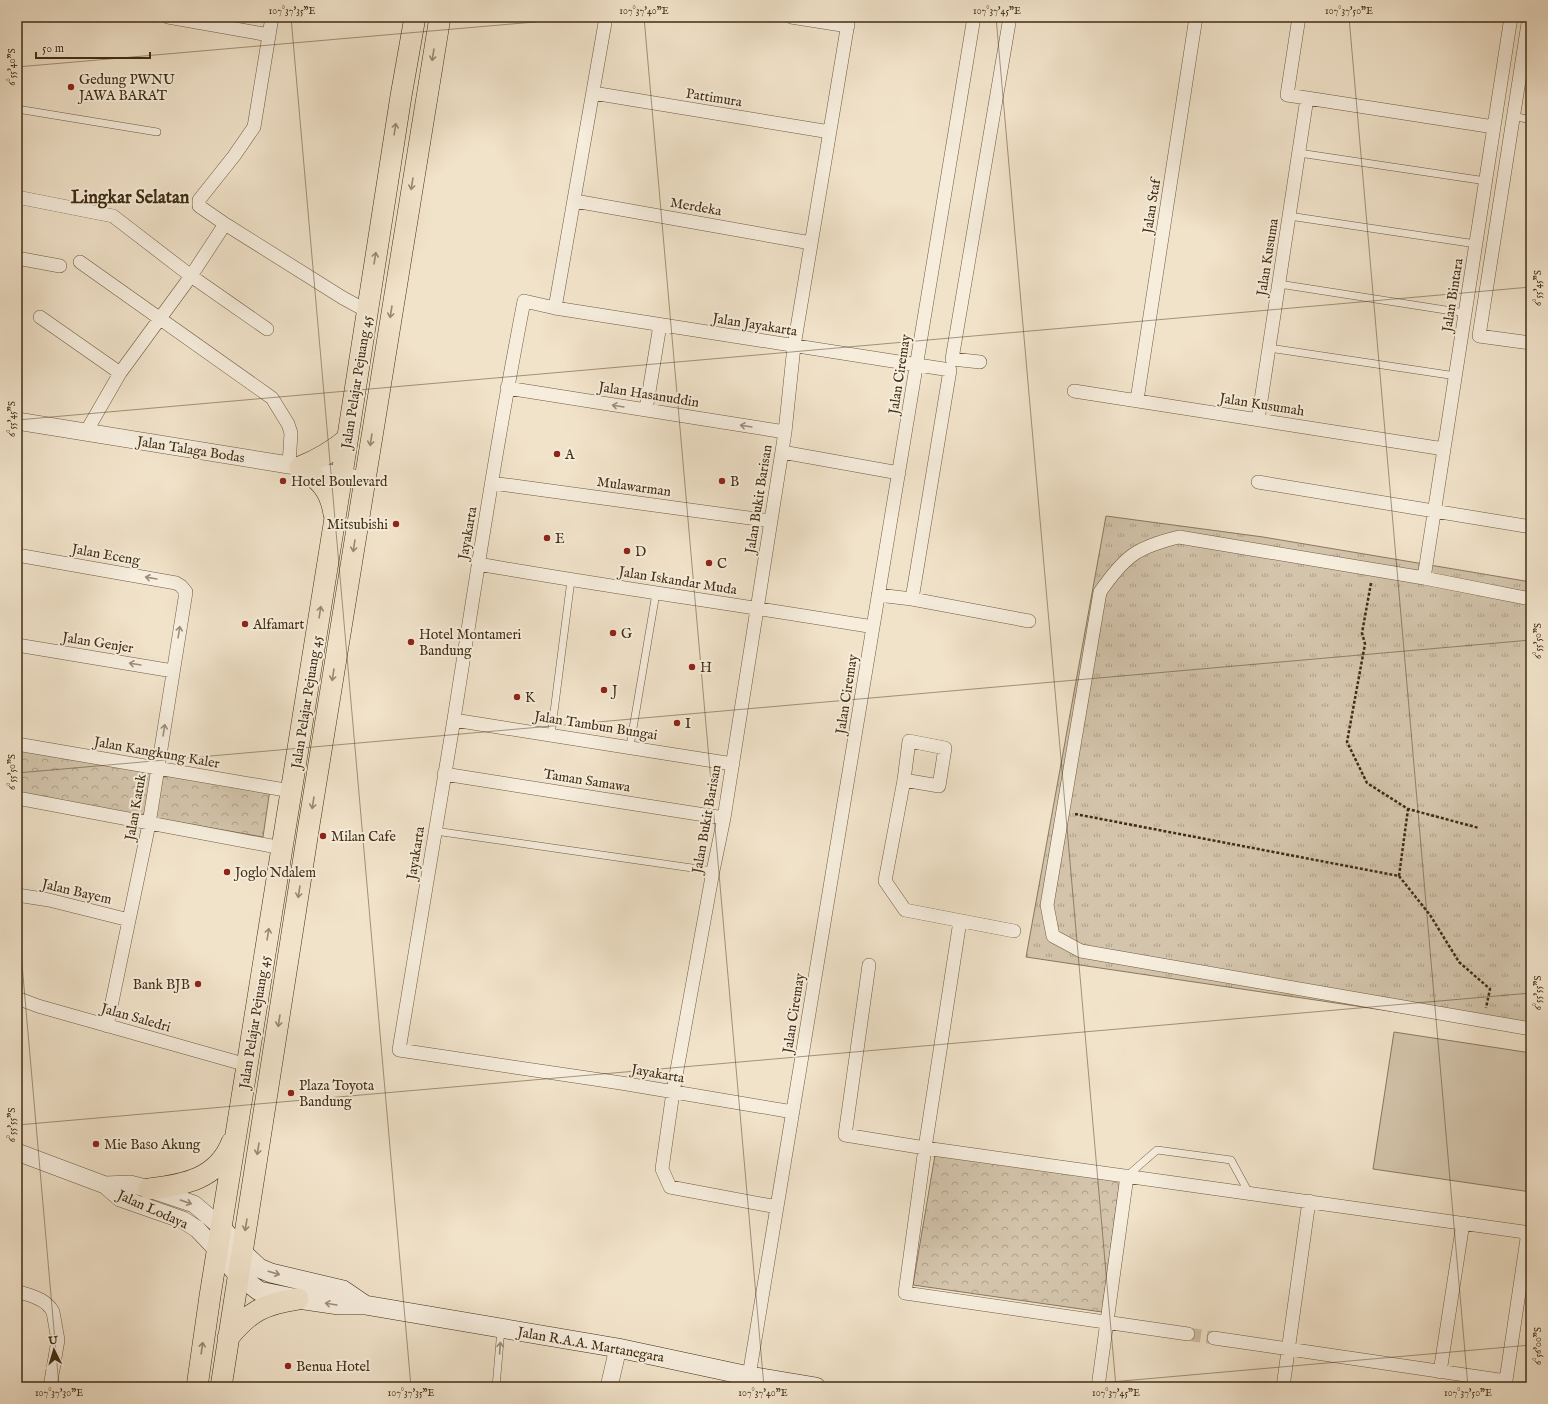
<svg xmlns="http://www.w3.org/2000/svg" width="1548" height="1404" font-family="'IM FELL English',serif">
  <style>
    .grass { fill: url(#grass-tufts); stroke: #8a785e }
    .park { fill: url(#park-crowns); stroke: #8a785e }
    .garden { fill: #d3c4ab; stroke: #8a785e }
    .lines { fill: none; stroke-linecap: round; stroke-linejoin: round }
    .minor-tunnel { stroke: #cebfa5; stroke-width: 13; stroke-dasharray: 13 6; stroke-linecap: butt }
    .service-casing { stroke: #6d5a40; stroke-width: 8 }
    .minor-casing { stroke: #6d5a40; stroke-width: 14 }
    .tertiary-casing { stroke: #6d5a40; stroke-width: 18 }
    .secondary-casing { stroke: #412d12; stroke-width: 20 }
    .primary-casing { stroke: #412d12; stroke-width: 22 }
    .path { stroke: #412d12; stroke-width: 2.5; stroke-dasharray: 3 2; stroke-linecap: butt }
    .service { stroke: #f6eddd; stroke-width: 7 }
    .minor { stroke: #f6eddd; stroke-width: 13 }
    .tertiary { stroke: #f6eddd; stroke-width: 17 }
    .secondary { stroke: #f6eddd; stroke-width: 19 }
    .primary { stroke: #f1e3ca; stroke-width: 21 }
    .oneway { stroke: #99886e }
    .oneway2 { stroke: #9c8d78 }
    .ticks { fill: none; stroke: #412d12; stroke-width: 1; stroke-opacity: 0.45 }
    .poi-dot { fill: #8f2418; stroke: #f6eddd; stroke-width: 1.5 }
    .labels { text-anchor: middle; stroke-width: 4; stroke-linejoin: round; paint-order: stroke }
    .poi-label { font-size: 14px; fill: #412d12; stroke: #f6eddd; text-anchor: start }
    .street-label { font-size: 14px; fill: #412d12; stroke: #f6eddd }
    .district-label { font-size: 18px; font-weight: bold; fill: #412d12; stroke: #f6eddd }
    .neatline { fill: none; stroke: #412d12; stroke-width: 1.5 }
    .ticks-label { font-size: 10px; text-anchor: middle; fill: #412d12 }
  </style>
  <defs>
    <pattern id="grass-tufts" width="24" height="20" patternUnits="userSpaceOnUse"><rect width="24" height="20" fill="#d3c4ab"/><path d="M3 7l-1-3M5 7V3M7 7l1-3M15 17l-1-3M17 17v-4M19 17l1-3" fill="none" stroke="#ada08a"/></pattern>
    <pattern id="park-crowns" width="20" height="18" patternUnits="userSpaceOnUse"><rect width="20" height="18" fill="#d3c4ab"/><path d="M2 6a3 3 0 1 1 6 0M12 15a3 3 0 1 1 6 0" fill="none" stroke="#ada08a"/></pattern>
  </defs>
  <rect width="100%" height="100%" fill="#f1e3ca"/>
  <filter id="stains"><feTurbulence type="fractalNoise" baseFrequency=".005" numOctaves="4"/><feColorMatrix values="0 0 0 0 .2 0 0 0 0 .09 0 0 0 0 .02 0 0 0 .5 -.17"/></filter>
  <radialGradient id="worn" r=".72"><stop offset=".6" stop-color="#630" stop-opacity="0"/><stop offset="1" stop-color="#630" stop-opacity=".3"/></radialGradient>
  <path class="grass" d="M 1106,516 L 1263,537 L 1531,582 L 1531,1032 L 1026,957 Z"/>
  <path class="park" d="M 17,744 L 271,782 L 263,837 L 17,794 Z
    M 935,1155 L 1120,1180 L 1102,1312 L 913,1285 Z"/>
  <path class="garden" d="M 1394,1032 L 1531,1053 L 1531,1192 L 1373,1169 Z"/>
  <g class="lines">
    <path class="minor-tunnel" d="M 1188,1334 L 1214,1338"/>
    <defs>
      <path id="service" d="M 17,109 L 157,132
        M 1513,116 L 1531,120
        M 1299,153 L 1486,181
        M 1289,216 L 1476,244
        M 1279,284 L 1465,313
        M 1269,348 L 1456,376
        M 551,735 L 571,580
        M 630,746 L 656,593
        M 435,831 L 713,871
        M 1127,1176 L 1157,1150 L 1231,1160 L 1249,1193
        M 496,1387 L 501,1329"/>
      <path id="minor" d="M 168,17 L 269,35
        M 272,17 L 254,127 L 234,156 L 199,200 L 199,206 L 225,224 L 343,298 L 367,311
        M 791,17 L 848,26
        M 1529,17 L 1479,336 L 1531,343
        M 593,93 L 830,132
        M 1307,98 L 1494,127
        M 17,197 L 113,216 L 191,276 L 267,329
        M 575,201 L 811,243
        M 17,258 L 60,266
        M 80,262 L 272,398 L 288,424 L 291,433 L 289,465
        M 555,308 L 606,17
        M 40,317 L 120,373
        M 980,362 L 952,359 L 1010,17
        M 507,388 L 785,432
        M 1074,391 L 1444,449
        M 1137,400 L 1196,17
        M 646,410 L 660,325
        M 1258,420 L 1307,98 L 1287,95 L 1299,17
        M 86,432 L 120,373 L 191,276 L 225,224
        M 782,452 L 899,473
        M 1258,482 L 1531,527
        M 492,483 L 771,521
        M 17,555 L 176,583 L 181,586 L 186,592 L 149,824 L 107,1026
        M 478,564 C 609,587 741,605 873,627
        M 1424,578 L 1511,17
        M 878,595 L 912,599 L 1029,621
        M 1531,599 L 1424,578 L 1179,537 C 1137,547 1125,556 1100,592 L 1047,905 L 1053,936 L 1081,951 L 1531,1029
        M 17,645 L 173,671
        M 454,720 L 733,764
        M 17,744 L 291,791
        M 444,774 L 724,818
        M 904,780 L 939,786 L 945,748 L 909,741 L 904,780 L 885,881 L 905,910 L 1014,931
        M 17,798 L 282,848
        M 17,895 L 49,900 L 129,920
        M 960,921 L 925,1148 L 905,1293 L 1188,1334
        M 869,965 L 845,1135 L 925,1148 L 1531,1233
        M 17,998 L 38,1006 L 247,1065
        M 793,1112 L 621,1083 L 399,1050 C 417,939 436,829 454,719 C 476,579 497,440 524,301 L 555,308 L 950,370 L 912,599
        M 777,1207 L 670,1187 L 662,1169 L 673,1092 L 713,871 L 724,818 L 785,432 L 794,346 L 849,17
        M 17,1291 C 30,1296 46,1298 53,1312 L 58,1340 L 50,1387
        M 1214,1338 L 1506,1381
        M 1440,1372 L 1463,1223
        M 749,1376 L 974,17
        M 1098,1387 L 1127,1176
        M 1283,1387 L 1309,1201
        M 1505,1387 L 1528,1232"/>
      <path id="tertiary" d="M 17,421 L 289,465 L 364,480
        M 17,1152 L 105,1185 L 120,1198 L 183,1220 L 197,1229 L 218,1251
        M 105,1185 L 130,1184 L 149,1189 L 194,1204 L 221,1227
        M 609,1387 L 618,1348"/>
      <path id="secondary" d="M 221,1227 L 242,1252 L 259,1268 L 271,1273 L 343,1290 L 365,1305
        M 218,1251 L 238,1275 L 259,1291 L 298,1299 L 339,1305 L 365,1305 L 618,1348 L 749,1376 L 816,1387"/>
      <path id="primary" d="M 300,467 C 320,480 330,489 334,514
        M 300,467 C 317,460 333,451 347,439
        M 149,1189 C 184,1185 218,1179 232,1142
        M 228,1338 C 250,1311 264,1304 298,1299
        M 197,1387 L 210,1296 L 340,487 L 401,96 L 415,17
        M 221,1387 L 309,825 L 440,17"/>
    </defs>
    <use href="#service" class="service-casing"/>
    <use href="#minor" class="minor-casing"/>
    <use href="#tertiary" class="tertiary-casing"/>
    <use href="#secondary" class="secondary-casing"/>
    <use href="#primary" class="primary-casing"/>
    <path class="path" d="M 1371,583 L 1362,633 L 1365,644 L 1347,742 L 1367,783 L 1408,809 L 1479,828
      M 1075,814 L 1399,876 L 1408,809
      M 1399,876 L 1430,915 L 1459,962 L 1490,989 L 1486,1008"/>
    <use href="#service" class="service"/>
    <use href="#minor" class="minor"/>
    <use href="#tertiary" class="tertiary"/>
    <use href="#secondary" class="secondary"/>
    <use href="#primary" class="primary"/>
  </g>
  <defs><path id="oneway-shaft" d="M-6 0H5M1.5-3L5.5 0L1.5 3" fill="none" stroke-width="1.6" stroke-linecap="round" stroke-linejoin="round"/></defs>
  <g class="oneway">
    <use href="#oneway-shaft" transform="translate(433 55) rotate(99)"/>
    <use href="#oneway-shaft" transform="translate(395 129) rotate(-81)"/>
    <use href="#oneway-shaft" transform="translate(412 184) rotate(99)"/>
    <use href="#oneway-shaft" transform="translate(375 258) rotate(-81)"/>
    <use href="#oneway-shaft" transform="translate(391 312) rotate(99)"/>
    <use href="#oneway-shaft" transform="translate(371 440) rotate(99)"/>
    <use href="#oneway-shaft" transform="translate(354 546) rotate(99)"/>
    <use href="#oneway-shaft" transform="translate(320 612) rotate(-81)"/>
    <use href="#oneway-shaft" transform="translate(333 675) rotate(99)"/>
    <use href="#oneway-shaft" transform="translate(313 803) rotate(99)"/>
    <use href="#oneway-shaft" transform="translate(299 892) rotate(99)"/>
    <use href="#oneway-shaft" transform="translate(268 934) rotate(-81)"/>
    <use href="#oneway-shaft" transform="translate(279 1021) rotate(99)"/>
    <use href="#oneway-shaft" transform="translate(258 1149) rotate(99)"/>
    <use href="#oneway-shaft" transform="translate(246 1225) rotate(99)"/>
    <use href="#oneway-shaft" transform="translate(202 1348) rotate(-82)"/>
  </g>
  <g class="oneway2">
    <use href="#oneway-shaft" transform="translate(618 406) rotate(-171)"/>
    <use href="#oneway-shaft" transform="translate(746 426) rotate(-171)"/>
    <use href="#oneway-shaft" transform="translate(151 578) rotate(-170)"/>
    <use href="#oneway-shaft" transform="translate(179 632) rotate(-81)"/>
    <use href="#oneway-shaft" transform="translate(135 664) rotate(-171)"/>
    <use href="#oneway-shaft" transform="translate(164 730) rotate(-81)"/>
    <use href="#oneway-shaft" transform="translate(186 1202) rotate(19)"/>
    <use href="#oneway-shaft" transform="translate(274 1273) rotate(16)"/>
    <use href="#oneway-shaft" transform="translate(331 1304) rotate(-171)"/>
    <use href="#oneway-shaft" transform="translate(500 1348) rotate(-86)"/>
  </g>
  <path class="ticks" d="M 291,17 L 411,1387M 644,17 L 764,1387M 996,17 L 1116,1387M 1349,17 L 1468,1387M 17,67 L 592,17M 17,420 L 1531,287M 17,773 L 1531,640M 17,907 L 59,1387M 17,1125 L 1531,993M 1054,1387 L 1531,1345"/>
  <g class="poi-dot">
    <circle cx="71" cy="87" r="4"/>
    <circle cx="557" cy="454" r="4"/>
    <circle cx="283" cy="481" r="4"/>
    <circle cx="722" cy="481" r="4"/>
    <circle cx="396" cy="524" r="4"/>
    <circle cx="547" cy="538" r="4"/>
    <circle cx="627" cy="551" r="4"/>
    <circle cx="709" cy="563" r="4"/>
    <circle cx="245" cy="624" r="4"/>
    <circle cx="613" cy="633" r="4"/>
    <circle cx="411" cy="642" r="4"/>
    <circle cx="692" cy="667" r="4"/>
    <circle cx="604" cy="690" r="4"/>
    <circle cx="517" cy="697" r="4"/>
    <circle cx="677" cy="723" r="4"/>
    <circle cx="323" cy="836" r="4"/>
    <circle cx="227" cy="872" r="4"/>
    <circle cx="198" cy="984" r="4"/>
    <circle cx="291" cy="1093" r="4"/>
    <circle cx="96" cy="1144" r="4"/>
    <circle cx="288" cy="1366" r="4"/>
  </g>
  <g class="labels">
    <g class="poi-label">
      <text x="79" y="84">Gedung PWNU<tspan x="79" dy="16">JAWA BARAT</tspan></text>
      <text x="565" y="459">A</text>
      <text x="291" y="486">Hotel Boulevard</text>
      <text x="730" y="486">B</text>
      <text x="388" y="529" text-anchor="end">Mitsubishi</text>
      <text x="555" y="543">E</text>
      <text x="635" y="556">D</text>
      <text x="717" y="568">C</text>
      <text x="253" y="629">Alfamart</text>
      <text x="621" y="638">G</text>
      <text x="419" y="639">Hotel Montameri<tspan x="419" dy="16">Bandung</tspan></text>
      <text x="700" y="672">H</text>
      <text x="612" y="695">J</text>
      <text x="525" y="702">K</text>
      <text x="685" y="728">I</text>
      <text x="331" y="841">Milan Cafe</text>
      <text x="235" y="877">Joglo Ndalem</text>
      <text x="190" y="989" text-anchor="end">Bank BJB</text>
      <text x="299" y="1090">Plaza Toyota<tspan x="299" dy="16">Bandung</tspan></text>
      <text x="104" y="1149">Mie Baso Akung</text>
      <text x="296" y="1371">Benua Hotel</text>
    </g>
    <g class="street-label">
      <text transform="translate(714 97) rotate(9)" y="5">Pattimura</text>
      <text transform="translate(696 206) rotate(10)" y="5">Merdeka</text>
      <text transform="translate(1151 206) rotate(-81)" y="5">Jalan Staf</text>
      <text transform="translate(1267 257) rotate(-81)" y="5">Jalan Kusuma</text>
      <text transform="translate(1452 295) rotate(-81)" y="5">Jalan Bintara</text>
      <text transform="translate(755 324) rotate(9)" y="5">Jalan Jayakarta</text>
      <text transform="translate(899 374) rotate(-81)" y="5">Jalan Ciremay</text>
      <text transform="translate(356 382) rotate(-81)" y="5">Jalan Pelajar Pejuang 45</text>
      <text transform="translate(649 394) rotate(9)" y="5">Jalan Hasanuddin</text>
      <text transform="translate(1262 404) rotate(9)" y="5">Jalan Kusumah</text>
      <text transform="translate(191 449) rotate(9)" y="5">Jalan Talaga Bodas</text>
      <text transform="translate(634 486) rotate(8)" y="5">Mulawarman</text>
      <text transform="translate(758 499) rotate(-81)" y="5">Jalan Bukit Barisan</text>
      <text transform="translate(467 533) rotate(-80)" y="5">Jayakarta</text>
      <text transform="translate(106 554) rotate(10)" y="5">Jalan Eceng</text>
      <text transform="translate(678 580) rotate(9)" y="5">Jalan Iskandar Muda</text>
      <text transform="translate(98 642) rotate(9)" y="5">Jalan Genjer</text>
      <text transform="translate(846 694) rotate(-81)" y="5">Jalan Ciremay</text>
      <text transform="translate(306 702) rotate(-81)" y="5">Jalan Pelajar Pejuang 45</text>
      <text transform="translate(596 725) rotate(9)" y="5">Jalan Tambun Bungai</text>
      <text transform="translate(157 752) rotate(10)" y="5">Jalan Kangkung Kaler</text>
      <text transform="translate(587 780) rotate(9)" y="5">Taman Samawa</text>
      <text transform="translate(135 807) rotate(-80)" y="5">Jalan Katuk</text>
      <text transform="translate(706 819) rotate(-80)" y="5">Jalan Bukit Barisan</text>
      <text transform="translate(415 853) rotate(-81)" y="5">Jayakarta</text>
      <text transform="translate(77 891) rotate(13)" y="5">Jalan Bayem</text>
      <text transform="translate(793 1013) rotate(-81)" y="5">Jalan Ciremay</text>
      <text transform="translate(136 1017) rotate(16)" y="5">Jalan Saledri</text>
      <text transform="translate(254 1022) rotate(-81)" y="5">Jalan Pelajar Pejuang 45</text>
      <text transform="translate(658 1073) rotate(10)" y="5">Jayakarta</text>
      <text transform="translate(153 1209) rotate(24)" y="5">Jalan Lodaya</text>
      <text transform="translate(591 1344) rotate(10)" y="5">Jalan R.A.A. Martanegara</text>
    </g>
    <g class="district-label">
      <text x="130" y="203">Lingkar Selatan</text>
    </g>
  </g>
  <rect width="1548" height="1404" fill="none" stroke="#f1e3ca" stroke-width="44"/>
  <g transform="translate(54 1350) rotate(355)" stroke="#f6eddd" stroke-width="3" paint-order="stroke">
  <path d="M0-3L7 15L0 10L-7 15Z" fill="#412d12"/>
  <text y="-6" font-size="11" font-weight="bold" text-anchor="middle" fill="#412d12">U</text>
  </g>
  <path d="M36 52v6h114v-6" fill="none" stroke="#412d12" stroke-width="2"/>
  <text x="42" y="52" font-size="12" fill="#412d12" stroke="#f6eddd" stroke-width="3" paint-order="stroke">50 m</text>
  <rect x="22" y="22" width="1504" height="1360" class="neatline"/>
  <g class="ticks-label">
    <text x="292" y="14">107°37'35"E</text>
    <text x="644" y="14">107°37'40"E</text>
    <text x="997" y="14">107°37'45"E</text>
    <text x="1349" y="14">107°37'50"E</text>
    <text transform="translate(11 67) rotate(-90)" y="4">6°55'40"S</text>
    <text transform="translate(1537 288) rotate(-90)" y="4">6°55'45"S</text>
    <text transform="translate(11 419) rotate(-90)" y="4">6°55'45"S</text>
    <text transform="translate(1537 641) rotate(-90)" y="4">6°55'50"S</text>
    <text transform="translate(11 772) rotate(-90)" y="4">6°55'50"S</text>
    <text transform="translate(1537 993) rotate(-90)" y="4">6°55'55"S</text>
    <text transform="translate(11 1125) rotate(-90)" y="4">6°55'55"S</text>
    <text transform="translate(1537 1346) rotate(-90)" y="4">6°56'00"S</text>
    <text x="59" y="1396">107°37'30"E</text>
    <text x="411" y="1396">107°37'35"E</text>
    <text x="763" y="1396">107°37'40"E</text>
    <text x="1116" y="1396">107°37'45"E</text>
    <text x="1468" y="1396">107°37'50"E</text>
  </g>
  <rect width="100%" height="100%" filter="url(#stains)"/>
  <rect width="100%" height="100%" fill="url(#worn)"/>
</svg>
